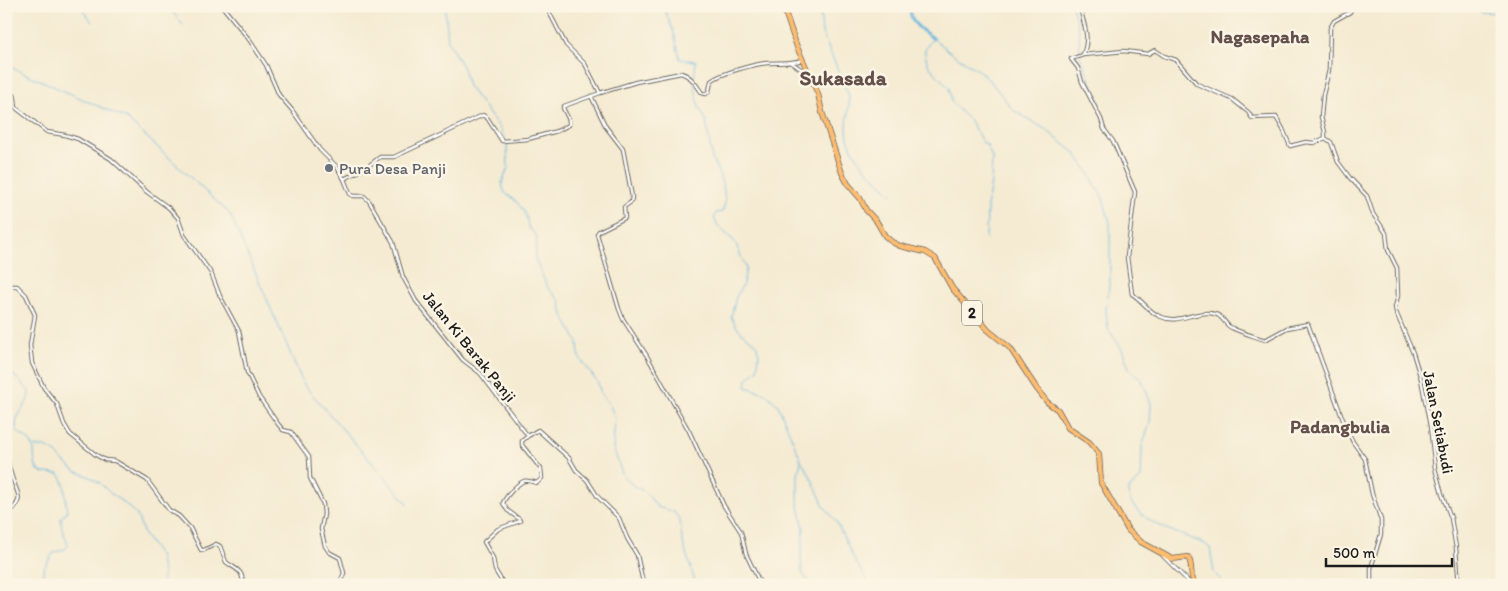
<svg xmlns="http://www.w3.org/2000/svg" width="1508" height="591" font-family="Itim,sans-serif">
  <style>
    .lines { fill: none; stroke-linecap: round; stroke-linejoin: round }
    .stream { stroke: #64b5df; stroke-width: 1 }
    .river { stroke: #64b5df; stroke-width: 3 }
    .minor-casing { stroke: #68645c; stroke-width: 4.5 }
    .highway-casing { stroke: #68645c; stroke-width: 6 }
    .minor { stroke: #fff; stroke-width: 2.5 }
    .highway { stroke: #febc70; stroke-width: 4.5 }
    .worship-dot { fill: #6b7280; stroke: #fcf5e5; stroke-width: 2 }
    .labels { text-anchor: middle; stroke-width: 5; stroke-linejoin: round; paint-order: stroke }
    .shield { fill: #fcf5e5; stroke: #5f5d58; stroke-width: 1 }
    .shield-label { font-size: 15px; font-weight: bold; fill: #1c1c1c }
    .worship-label { font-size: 16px; fill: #5b616d; stroke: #fcf5e5; text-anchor: start }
    .street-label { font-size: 16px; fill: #1c1c1c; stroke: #fcf5e5 }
    .quarter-label { font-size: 19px; font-weight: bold; fill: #634f4b; stroke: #fcf5e5 }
    .district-label { font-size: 21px; font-weight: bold; fill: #634f4b; stroke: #fcf5e5 }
  </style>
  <rect width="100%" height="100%" fill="#fcf5e5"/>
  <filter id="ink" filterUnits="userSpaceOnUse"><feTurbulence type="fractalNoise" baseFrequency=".02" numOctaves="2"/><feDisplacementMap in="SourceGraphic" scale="10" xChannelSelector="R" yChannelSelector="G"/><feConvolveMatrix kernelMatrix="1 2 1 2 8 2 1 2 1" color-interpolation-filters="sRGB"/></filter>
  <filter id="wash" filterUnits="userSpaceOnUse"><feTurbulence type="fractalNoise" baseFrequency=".0096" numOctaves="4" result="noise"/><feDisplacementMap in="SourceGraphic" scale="20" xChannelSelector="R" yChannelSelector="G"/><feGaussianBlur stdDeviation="1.12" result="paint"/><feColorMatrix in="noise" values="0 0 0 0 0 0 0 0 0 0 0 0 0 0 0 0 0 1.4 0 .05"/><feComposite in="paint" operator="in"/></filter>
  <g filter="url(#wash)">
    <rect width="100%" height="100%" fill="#f5ebd2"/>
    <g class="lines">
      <path class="stream" d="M 81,6 L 92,22
        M 168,6 L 183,25
        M 445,6 L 448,42 L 463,68 L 468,86 L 499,127 L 507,144 L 508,168 L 502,182 L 503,188 L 505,193 L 516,201 L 523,210 L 527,219 L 528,227 L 537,236 L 535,259 L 548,288 L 560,301 L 563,315 L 578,343 L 579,357 L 598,383 L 601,394 L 609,404 L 615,417 L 613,448 L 623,476 L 635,487 L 642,490 L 649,496 L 657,507 L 674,512 L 680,520 L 682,540 L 696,585
        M 665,6 L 664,8 L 674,33 L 680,59 L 696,61 L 694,79
        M 820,6 L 822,33 L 849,96 C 850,107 847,117 847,128 C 847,155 874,176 892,194
        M 1072,6 L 1079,31 L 1080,56 L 1100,103
        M 1473,6 L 1480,12 L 1502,13
        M 6,65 L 127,119 L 230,214 L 304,385 L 408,504
        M 694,83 L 699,107 L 706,120 L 712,159 L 720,176 L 724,191 L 725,204 L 722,212 L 716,213 L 714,218 L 718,226 L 735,242 L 746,268 L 743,284 L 736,297 L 731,317 L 736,326 L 743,334 L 756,343 L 759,355 L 757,370 L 747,379 L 746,387 L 765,393 L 778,405 L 801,460 L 811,477 L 824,506 L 837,523 L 855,561 L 868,582 L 868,585
        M 986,240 L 987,207 L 991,182 L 992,157 L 986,144 L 983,143 L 970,121 L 952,103 L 949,88 L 928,65 L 925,54 L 925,49 L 933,38 L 953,54 L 978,70 L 992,83 L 1013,110 L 1045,129 L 1075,153 L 1087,170 L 1103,198 L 1110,223 L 1110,279 L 1106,310 L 1108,329 L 1122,349 L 1129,368 L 1142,380 L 1151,404 L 1150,423 L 1142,446 L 1141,478 L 1128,490 C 1128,521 1183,534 1205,544 L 1210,548 L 1214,573 L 1226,585
        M 6,367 L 29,391 C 30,407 12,414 17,431 C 21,436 27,437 30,442 C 37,450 32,459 37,469 L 43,473 L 59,474 C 67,483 65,499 67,511 L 61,518 C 60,529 66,536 68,546 L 65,549 L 53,553 C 47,565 38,570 46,585
        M 35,447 L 45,447 L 54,451 L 62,460 L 75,471 L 88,476 L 100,483 L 110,493 L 124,503 L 137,515 L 144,535 L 159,555 L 163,574 L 162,585
        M 801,461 L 798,475 L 798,502 L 804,528 L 801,558 L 802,573 L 811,585"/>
      <path class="river" d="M 910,6 C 909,23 921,30 933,38"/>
    </g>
  </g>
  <g filter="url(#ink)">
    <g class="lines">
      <defs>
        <path id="minor" d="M 222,6 L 248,38 L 266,65 L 279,95 L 292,110 L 320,150 L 337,167 L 344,179 L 350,194 L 353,196 L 364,196 L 369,201 L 393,242 L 403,277 L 416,301 L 463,360 L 480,373 L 528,436 L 538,430 L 569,458 L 576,470 L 587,480 L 598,497 L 619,518 L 627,538 L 637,555 L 642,578 L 645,585
          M 546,6 L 566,45 L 585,64 L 600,93 L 636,82 L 681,73 C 692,76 696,85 702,93 L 706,94 L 709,91 L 711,81 C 721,73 755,64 767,63 C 779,62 790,64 802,60
          M 1080,6 C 1083,25 1091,35 1083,55
          M 792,63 L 808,74
          M 6,89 C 18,96 14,96 16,108 L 47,132 L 65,135 L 78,139 L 111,159 L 147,192 L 169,208 L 178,218 L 184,235 L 211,273 L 220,296 L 239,331 L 247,372 L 259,397 L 278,424 L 283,430 L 291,432 L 309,457 L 310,478 L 323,504 L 324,514 L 321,529 L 325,546 L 329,552 L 340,558 L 344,573 L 339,585
          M 591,96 L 606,127 L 623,149 L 632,197 L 631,202 L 624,207 L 625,218 L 599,231 L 597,234 L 619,309 L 623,319 L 647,356 L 689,431 L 724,506 L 741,532 L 746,554 L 761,585
          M 1325,138 L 1314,143 L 1306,142 L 1290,146 L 1283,129 L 1276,117 L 1252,118 L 1248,112 L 1232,99 L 1197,84 L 1176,60 L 1164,56 L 1155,50 L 1148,54 L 1124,51 L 1083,55 L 1071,59 L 1078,68 L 1082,82 L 1101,119 L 1104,129 L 1113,141 L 1135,192 L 1127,257 L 1132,294 C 1142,300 1148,311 1159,316 C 1180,326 1194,309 1215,314 C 1224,316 1224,325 1232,328 C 1242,333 1254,336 1265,340 L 1287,328 L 1308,324 L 1346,428 L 1353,442 L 1365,459 L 1372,494 L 1381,520 L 1381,534 L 1371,568 L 1371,585
          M 1325,138 L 1331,142 L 1338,162 L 1350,178 L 1367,196 L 1373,214 L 1386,233 L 1388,250 L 1397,268 L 1398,296 L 1395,307 L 1396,312 L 1413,353 L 1421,379 L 1430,426 L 1435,468 L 1442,494 L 1451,518 L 1456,548 L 1459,585
          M 1325,138 L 1325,132 L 1321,117 L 1323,95 L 1329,70 L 1330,28 L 1334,21 L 1350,12 L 1353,6
          M 344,179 L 367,167 L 380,157 L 394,157 L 483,115 L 488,119 L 502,141 L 528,139 L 557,131 L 569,125 L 569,120 L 563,108 L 564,106 L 600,93
          M 6,286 L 17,286 L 26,295 L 35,315 L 30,345 L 32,363 L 44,388 L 57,404 L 64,424 L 70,434 L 96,455 L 105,460 L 115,461 L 147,480 L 169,510 L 179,516 L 190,528 L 201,550 L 204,550 L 216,544 L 220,546 L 226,562 C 236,570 243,569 243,585
          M 6,450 C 8,458 8,466 11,474 C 17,496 27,497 6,516
          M 1163,556 L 1192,585
          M 504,585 L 495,570 L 493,558 L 484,542 L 498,529 L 520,521 L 519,519 L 507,510 L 503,503 C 506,496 517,484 524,481 C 528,480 533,482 537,483 L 542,478 L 541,469 L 522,445 L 522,441 L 528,436"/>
        <path id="highway" d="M 783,6 L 797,47 L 818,94 L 822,112 L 842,173 L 848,184 L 860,198 L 866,210 L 877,222 L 885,236 L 892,242 L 900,246 L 925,252 L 935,258 L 952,288 L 988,330 L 1010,348 L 1037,389 L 1047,402 L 1058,410 L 1068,428 L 1089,442 L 1099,454 L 1101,483 L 1128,530 L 1141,542 L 1172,559 L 1188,557 C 1194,566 1188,576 1196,585"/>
      </defs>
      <use href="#minor" class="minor-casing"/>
      <use href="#highway" class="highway-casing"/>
      <use href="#minor" class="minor"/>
      <use href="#highway" class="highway"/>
    </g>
  </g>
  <circle class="worship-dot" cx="329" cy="168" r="5"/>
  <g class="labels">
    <rect class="shield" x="962" y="300.5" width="20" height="25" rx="4"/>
    <g class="shield-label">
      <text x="972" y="318">2</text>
    </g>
    <g class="worship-label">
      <text x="339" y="174">Pura Desa Panji</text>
    </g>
    <g class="street-label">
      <text transform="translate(470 346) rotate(51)" y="6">Jalan Ki Barak Panji</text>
      <text transform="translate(1439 422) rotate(79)" y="6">Jalan Setiabudi</text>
    </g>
    <g class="quarter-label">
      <text x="1260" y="43">Nagasepaha</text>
      <text x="1340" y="433">Padangbulia</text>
    </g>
    <g class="district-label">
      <text x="843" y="85">Sukasada</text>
    </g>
  </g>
  <rect width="1508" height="591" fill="none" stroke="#fcf5e5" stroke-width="25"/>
  <path d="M1326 558v8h126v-8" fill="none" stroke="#1c1c1c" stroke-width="2.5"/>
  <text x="1333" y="558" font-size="15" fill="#1c1c1c" stroke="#fcf5e5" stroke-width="4" paint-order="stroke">500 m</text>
</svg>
